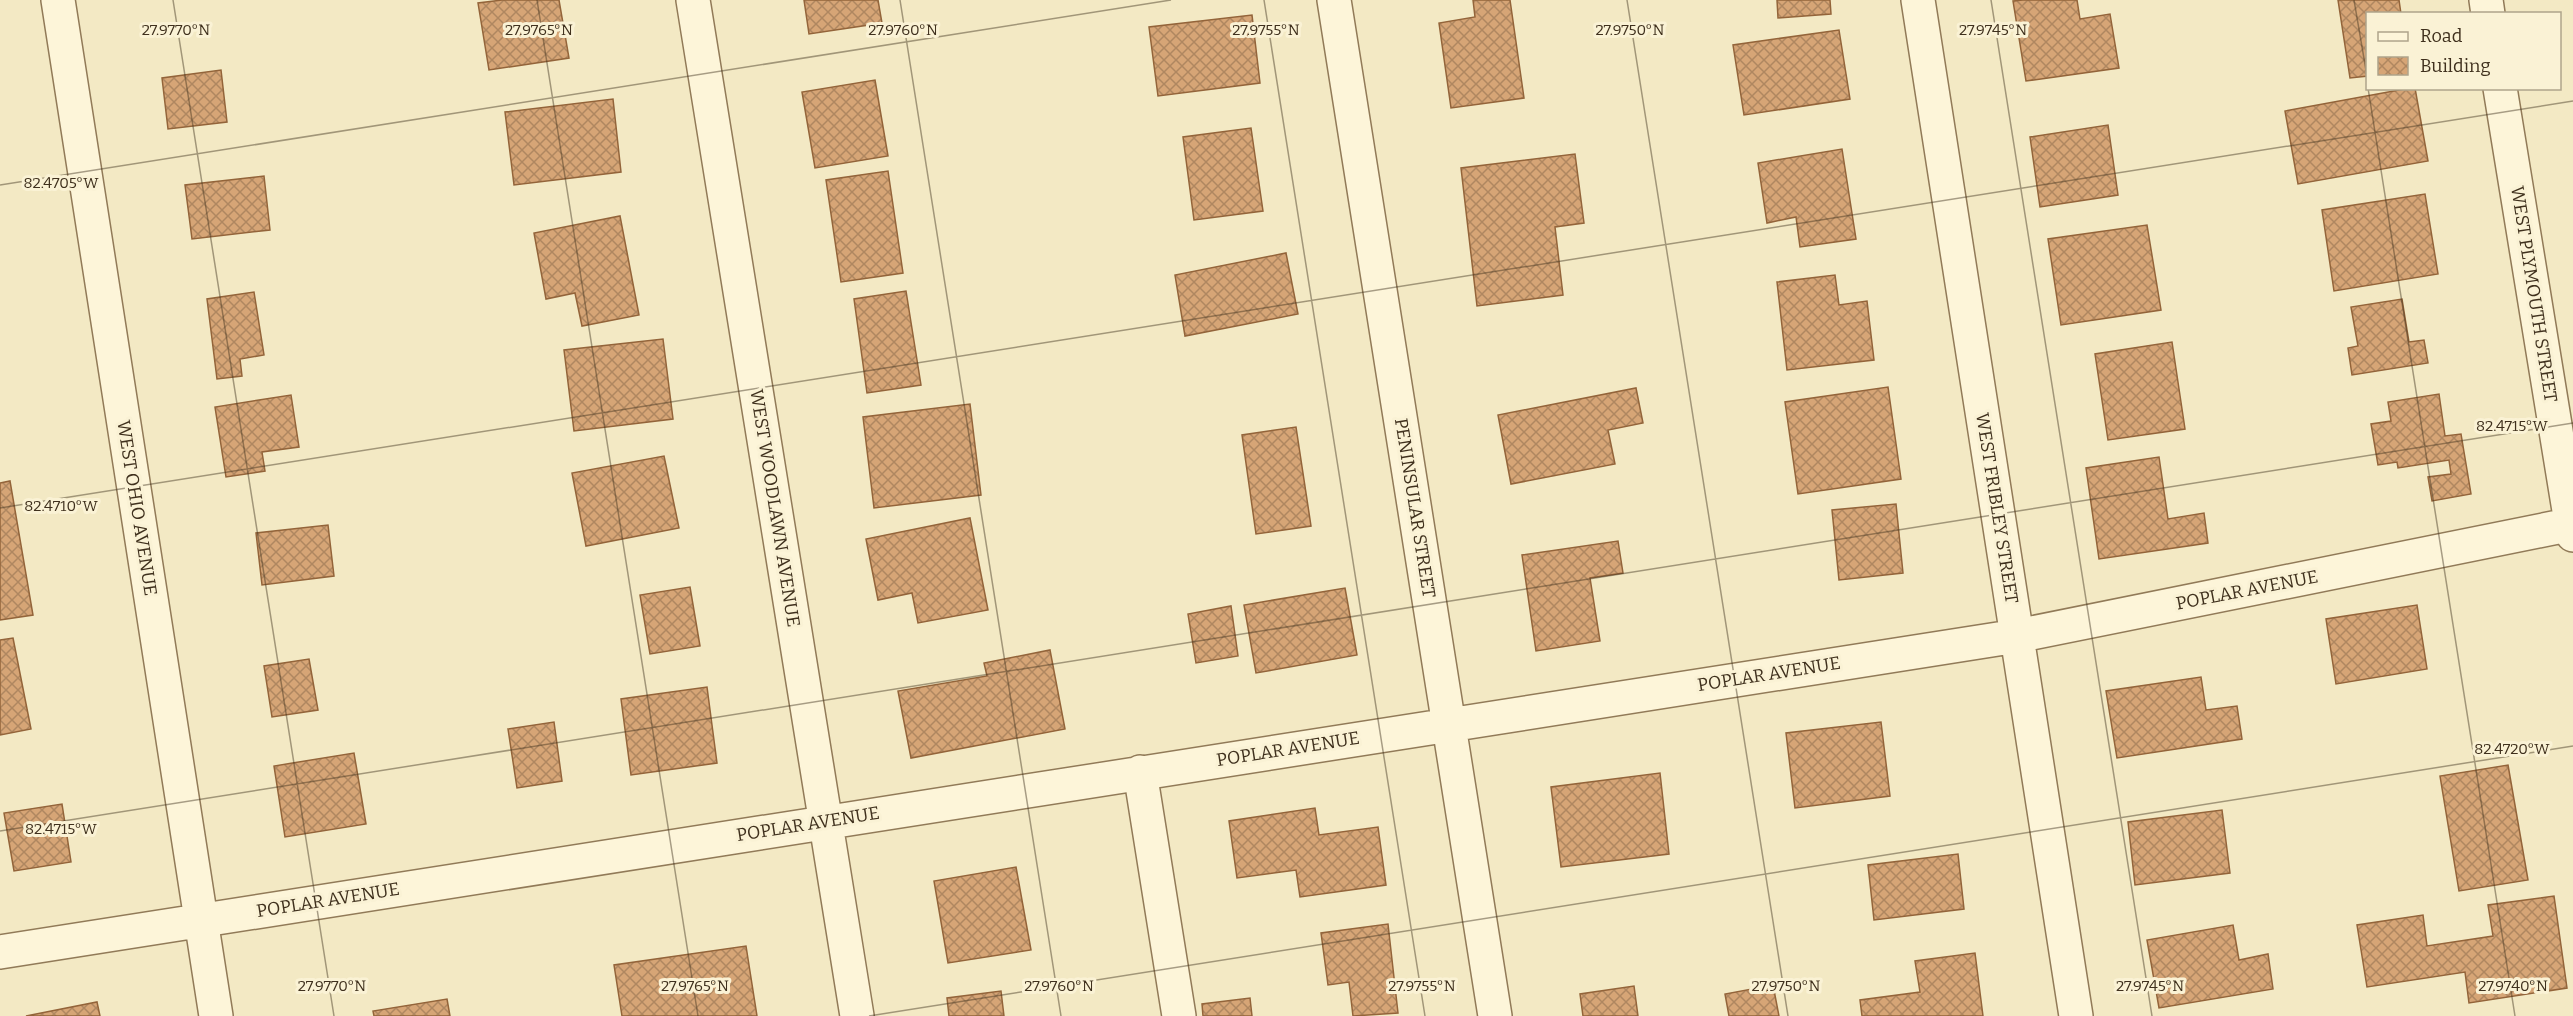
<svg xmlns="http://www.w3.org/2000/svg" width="2573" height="1016" font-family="Bitter,serif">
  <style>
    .building { fill: url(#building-cross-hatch); stroke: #93643a; stroke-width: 1.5 }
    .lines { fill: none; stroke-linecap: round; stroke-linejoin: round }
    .minor-casing { stroke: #917a58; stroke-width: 36 }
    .minor { stroke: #fdf5d9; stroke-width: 33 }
    .ticks { fill: none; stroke: #3f301d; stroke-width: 1.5; stroke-opacity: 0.45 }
    .labels { text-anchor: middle; stroke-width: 6; stroke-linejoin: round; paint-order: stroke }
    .street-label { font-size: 18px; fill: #3f301d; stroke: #faf2d5 }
    .ticks-label { font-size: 15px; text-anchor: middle; fill: #3f301d; stroke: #faf2d5; stroke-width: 6; stroke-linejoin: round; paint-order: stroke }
  </style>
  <defs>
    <pattern id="building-cross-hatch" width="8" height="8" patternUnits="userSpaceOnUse" patternTransform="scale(1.5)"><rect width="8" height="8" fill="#d6a576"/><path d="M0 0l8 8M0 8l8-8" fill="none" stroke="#af8760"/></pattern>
  </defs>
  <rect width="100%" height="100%" fill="#f3e9c4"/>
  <path class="building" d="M 502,0 L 559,0 L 569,58 L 489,70 L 478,3 Z
    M 804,0 L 878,0 L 882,23 L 809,34 Z
    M 1473,0 L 1510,0 L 1524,98 L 1451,108 L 1439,23 L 1475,17 Z
    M 1777,0 L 1830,0 L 1831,14 L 1778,18 Z
    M 2023,0 L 2077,0 L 2080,19 L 2110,14 L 2119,68 L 2026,81 L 2013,1 Z
    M 2338,0 L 2399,0 L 2401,14 L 2368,14 L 2368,76 L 2350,78 Z
    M 1252,15 L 1260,83 L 1158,96 L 1149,27 Z
    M 1839,30 L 1850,99 L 1744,115 L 1733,45 Z
    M 221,70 L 227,122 L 168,129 L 162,78 Z
    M 875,80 L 888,156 L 815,168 L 802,92 Z
    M 2410,88 L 2415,88 L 2428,161 L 2298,184 L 2285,111 Z
    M 613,99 L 621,172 L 514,185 L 505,112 Z
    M 2108,125 L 2118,195 L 2040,207 L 2030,137 Z
    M 1251,128 L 1263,211 L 1194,220 L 1183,137 Z
    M 1842,149 L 1856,239 L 1800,247 L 1796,217 L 1767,223 L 1758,163 Z
    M 1575,154 L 1584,223 L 1555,227 L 1563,295 L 1477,306 L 1461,168 Z
    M 888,171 L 903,273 L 841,282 L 826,180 Z
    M 264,176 L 270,230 L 192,239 L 185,185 Z
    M 2425,194 L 2438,274 L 2334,291 L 2322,210 Z
    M 620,216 L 639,315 L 582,326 L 575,293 L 546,299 L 534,233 Z
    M 2147,225 L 2161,310 L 2061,325 L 2048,239 Z
    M 1286,253 L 1298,314 L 1185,336 L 1175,275 Z
    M 1835,275 L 1839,305 L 1867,301 L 1874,360 L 1787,370 L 1777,282 Z
    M 906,291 L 921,385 L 867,393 L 854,299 Z
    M 254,292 L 264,355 L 240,359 L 242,376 L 217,379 L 207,299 Z
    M 2402,299 L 2409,342 L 2424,340 L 2428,363 L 2352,375 L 2348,348 L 2358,346 L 2351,307 Z
    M 663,339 L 673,419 L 574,431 L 564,350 Z
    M 2172,342 L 2185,429 L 2108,440 L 2095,354 Z
    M 1888,387 L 1901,479 L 1798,494 L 1785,402 Z
    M 1636,388 L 1643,423 L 1608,430 L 1615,464 L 1511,484 L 1498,415 Z
    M 2439,394 L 2445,436 L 2461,434 L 2471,494 L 2432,501 L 2428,477 L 2451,474 L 2449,460 L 2398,468 L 2397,462 L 2378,465 L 2371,424 L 2391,421 L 2388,402 Z
    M 291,395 L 299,447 L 262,452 L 265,471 L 226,477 L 215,407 Z
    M 970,404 L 981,495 L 874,508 L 863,417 Z
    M 1296,427 L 1311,526 L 1256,534 L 1242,435 Z
    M 664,456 L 679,528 L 586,546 L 572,473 Z
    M 2159,457 L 2168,519 L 2204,513 L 2208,543 L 2099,559 L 2086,468 Z
    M 10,481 L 33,615 L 0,620 L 0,483 Z
    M 1896,504 L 1903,573 L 1839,580 L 1832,510 Z
    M 970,518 L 988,610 L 918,623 L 912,593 L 878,600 L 866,539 Z
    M 328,525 L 334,576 L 262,585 L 256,533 Z
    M 1618,541 L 1623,573 L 1590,578 L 1600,641 L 1536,651 L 1522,555 Z
    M 690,587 L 700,646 L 650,654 L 640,595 Z
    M 1345,588 L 1357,655 L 1256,673 L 1244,605 Z
    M 2417,605 L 2427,669 L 2336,684 L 2326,619 Z
    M 1231,606 L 1238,656 L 1196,663 L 1188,614 Z
    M 13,638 L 31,729 L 0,735 L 0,640 Z
    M 1050,650 L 1065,729 L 911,758 L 898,691 L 987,676 L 984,663 Z
    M 309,659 L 318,710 L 272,717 L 264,666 Z
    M 2201,677 L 2206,710 L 2237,706 L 2242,739 L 2117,758 L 2106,691 Z
    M 707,687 L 717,763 L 631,775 L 621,699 Z
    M 554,722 L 562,781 L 517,788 L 508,729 Z
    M 1881,722 L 1890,796 L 1795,808 L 1786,733 Z
    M 354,753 L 366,824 L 285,837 L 274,766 Z
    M 2508,765 L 2528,880 L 2459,891 L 2440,776 Z
    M 1660,773 L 1669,854 L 1561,867 L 1551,787 Z
    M 62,804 L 71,862 L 14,871 L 4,813 Z
    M 1315,808 L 1319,835 L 1378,827 L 1386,885 L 1300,897 L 1296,870 L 1237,878 L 1229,821 Z
    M 2222,810 L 2230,873 L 2135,885 L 2128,822 Z
    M 1958,854 L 1964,909 L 1874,920 L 1868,865 Z
    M 1016,867 L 1031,950 L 948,963 L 934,881 Z
    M 2554,896 L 2567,988 L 2469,1003 L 2465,972 L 2367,987 L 2357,925 L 2423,915 L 2427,946 L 2493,936 L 2488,905 Z
    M 1388,924 L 1398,1013 L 1353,1016 L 1349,982 L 1328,985 L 1321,933 Z
    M 2233,925 L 2239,960 L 2268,954 L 2273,989 L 2159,1008 L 2147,940 Z
    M 746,946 L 757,1016 L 622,1016 L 614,965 Z
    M 1975,953 L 1983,1016 L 1862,1016 L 1860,1000 L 1920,992 L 1915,961 Z
    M 1773,985 L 1779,1016 L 1729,1016 L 1725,994 Z
    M 1634,986 L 1638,1016 L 1583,1016 L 1580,994 Z
    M 1001,991 L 1004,1016 L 949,1016 L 947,998 Z
    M 1250,998 L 1252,1016 L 1203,1016 L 1202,1004 Z
    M 447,999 L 450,1016 L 374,1016 L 373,1011 Z
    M 97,1002 L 100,1016 L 26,1016 Z"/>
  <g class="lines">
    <defs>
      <path id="minor" d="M 58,0 L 216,1016
        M 693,0 L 857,1016
        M 1334,0 L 1495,1016
        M 1918,0 L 2076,1016
        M 2486,0 L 2488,14
        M 2500,88 L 2573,535
        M 1140,772 L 1179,1016
        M 0,952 L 2017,636 L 2573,524"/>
    </defs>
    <use href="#minor" class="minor-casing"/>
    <use href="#minor" class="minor"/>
  </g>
  <path class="ticks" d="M 173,0 L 334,1016M 537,0 L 698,1016M 900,0 L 1061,1016M 1264,0 L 1425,1016M 1627,0 L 1788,1016M 1991,0 L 2152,1016M 2354,0 L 2368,82M 2368,88 L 2515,1016M 0,185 L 1171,0M 0,508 L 2573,101M 0,831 L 2573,423M 869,1016 L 2573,746"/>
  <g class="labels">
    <g class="street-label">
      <text transform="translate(2534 294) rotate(81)" y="6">WEST PLYMOUTH STREET</text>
      <text transform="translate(137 508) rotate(81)" y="6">WEST OHIO AVENUE</text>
      <text transform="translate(775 508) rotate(81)" y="6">WEST WOODLAWN AVENUE</text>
      <text transform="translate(1415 508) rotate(81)" y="6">PENINSULAR STREET</text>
      <text transform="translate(1997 508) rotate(81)" y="6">WEST FRIBLEY STREET</text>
      <text transform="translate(2247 590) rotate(-11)" y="6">POPLAR AVENUE</text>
      <text transform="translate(1769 674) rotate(-9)" y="6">POPLAR AVENUE</text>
      <text transform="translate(1288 749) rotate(-9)" y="6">POPLAR AVENUE</text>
      <text transform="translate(808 824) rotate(-9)" y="6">POPLAR AVENUE</text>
      <text transform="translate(328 900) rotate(-9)" y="6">POPLAR AVENUE</text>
    </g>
  </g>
  <g class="ticks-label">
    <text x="176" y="35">27.9770°N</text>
    <text x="539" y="35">27.9765°N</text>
    <text x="903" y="35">27.9760°N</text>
    <text x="1266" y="35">27.9755°N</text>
    <text x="1630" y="35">27.9750°N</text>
    <text x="1993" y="35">27.9745°N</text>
    <text x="61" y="188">82.4705°W</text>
    <text x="2512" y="431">82.4715°W</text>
    <text x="61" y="511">82.4710°W</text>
    <text x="2512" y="754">82.4720°W</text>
    <text x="61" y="834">82.4715°W</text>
    <text x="332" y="991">27.9770°N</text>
    <text x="695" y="991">27.9765°N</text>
    <text x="1059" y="991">27.9760°N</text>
    <text x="1422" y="991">27.9755°N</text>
    <text x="1786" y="991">27.9750°N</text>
    <text x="2150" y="991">27.9745°N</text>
    <text x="2513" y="991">27.9740°N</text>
  </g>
  <rect x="2366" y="12" width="195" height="78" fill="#faf2d5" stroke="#afa48b" stroke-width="1.5"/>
  <rect x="2378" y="32" width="30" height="9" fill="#fdf5d9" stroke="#afa48b" stroke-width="1.5"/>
  <text x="2420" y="42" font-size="18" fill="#3f301d">Road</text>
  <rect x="2378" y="57" width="30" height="18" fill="url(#building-cross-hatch)" stroke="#afa48b" stroke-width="1.5"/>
  <text x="2420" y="72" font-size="18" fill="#3f301d">Building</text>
</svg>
